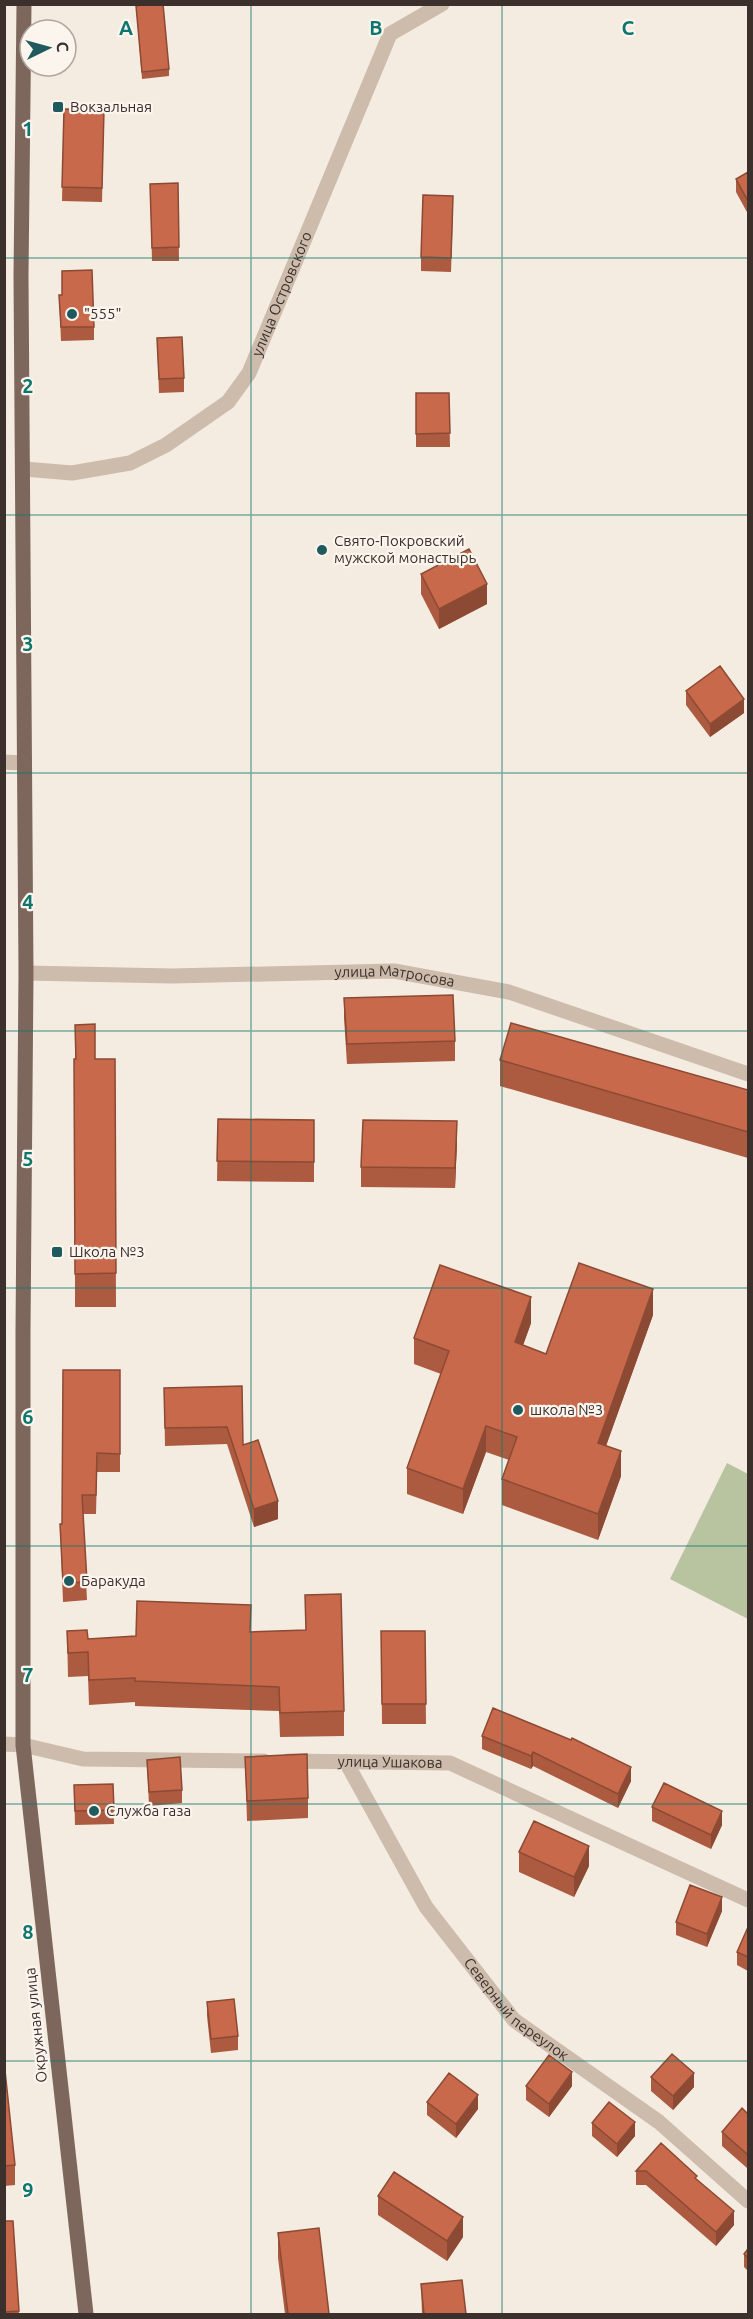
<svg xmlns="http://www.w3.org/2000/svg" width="753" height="2319" font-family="Ubuntu,sans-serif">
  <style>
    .green { fill: #b8c4a0 }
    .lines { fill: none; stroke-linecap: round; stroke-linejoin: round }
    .minor { stroke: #cdbbac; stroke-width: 15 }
    .major { stroke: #7d675c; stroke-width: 15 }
    .wall { fill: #ac5a40 }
    .shaded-wall { fill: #8c4a34 }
    .building { fill: #c8694b; stroke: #8c4a34; stroke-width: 1.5 }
    .grid { fill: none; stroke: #0f766e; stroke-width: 1.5; stroke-opacity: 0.55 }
    .poi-dot { fill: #1f5a5e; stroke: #fbf5ee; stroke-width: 2 }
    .labels { text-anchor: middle; stroke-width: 4.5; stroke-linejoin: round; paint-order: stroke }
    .poi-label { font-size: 15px; fill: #3b302b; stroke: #fbf5ee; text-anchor: start }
    .street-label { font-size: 15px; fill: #3b302b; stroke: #fbf5ee }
    .grid-label { font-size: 20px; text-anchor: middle; font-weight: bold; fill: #0f766e; stroke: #fbf5ee; stroke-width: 4.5; stroke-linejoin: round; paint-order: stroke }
  </style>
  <rect width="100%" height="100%" fill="#f4ebe1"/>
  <path class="green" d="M 727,1463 L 748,1474 L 748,1619 L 670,1579 Z"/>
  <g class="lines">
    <g class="minor">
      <path id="s1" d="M 24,469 L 72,473 L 130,463 L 166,445 L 228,402 L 249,373 L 390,34 L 442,4"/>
      <path d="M 4,762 L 23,763"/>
      <path id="s2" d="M 26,973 L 172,976 L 394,971 L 509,992 L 748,1074"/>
      <path d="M 4,1744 L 23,1745 L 83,1759 L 264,1761"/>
      <path id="s3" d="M 288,1761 L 450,1763 L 748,1900"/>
      <path id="s4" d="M 346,1762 L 426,1907 L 514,2020 L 659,2122 L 748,2201"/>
    </g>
    <path class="major" d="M 24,4 L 21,276 L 26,973 L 23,1331 L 23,1745 L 86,2314"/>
  </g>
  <path class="wall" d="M 136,6 L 169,69 L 169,76 L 142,79 Z
    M 64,109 L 104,110 L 102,202 L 62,201 Z
    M 748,172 L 748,214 L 736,192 L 736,179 Z
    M 178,183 L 179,261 L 152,261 L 150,184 Z
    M 453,210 L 451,272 L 421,271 L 421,257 Z
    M 59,295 L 94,327 L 94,340 L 61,341 Z
    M 157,338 L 184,378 L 184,392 L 159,393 Z
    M 416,393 L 449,393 L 450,447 L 416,447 Z
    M 421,574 L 487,604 L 439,629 L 421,594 Z
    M 686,691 L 744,713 L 710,737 L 686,705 Z
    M 344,998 L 455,1041 L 455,1061 L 347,1064 L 344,1018 Z
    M 75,1025 L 95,1059 L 115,1059 L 116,1307 L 75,1307 Z
    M 500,1060 L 748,1090 L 748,1158 L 500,1086 Z
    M 218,1119 L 314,1120 L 314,1182 L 217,1181 Z
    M 457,1141 L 455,1188 L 361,1187 L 361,1167 Z
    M 653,1315 L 606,1446 L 621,1476 L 598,1540 L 502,1505 L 502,1479 L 509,1460 L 486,1452 L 463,1514 L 407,1494 L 407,1468 L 441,1374 L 414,1364 L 414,1338 L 531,1323 L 523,1345 L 546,1354 Z
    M 120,1370 L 120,1472 L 97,1472 L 96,1514 L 83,1514 L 87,1600 L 63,1602 L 60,1524 L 62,1524 Z
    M 242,1386 L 243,1445 L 278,1519 L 254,1527 L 227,1444 L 165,1446 L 164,1388 Z
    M 67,1631 L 88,1639 L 251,1632 L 344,1711 L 344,1736 L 280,1737 L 279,1711 L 135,1706 L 135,1702 L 89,1705 L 88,1676 L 68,1677 Z
    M 381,1631 L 425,1631 L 426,1724 L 382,1724 Z
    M 482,1736 L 631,1781 L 618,1808 L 533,1766 L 531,1769 L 482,1749 Z
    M 245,1757 L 308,1798 L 308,1818 L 247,1821 Z
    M 147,1760 L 182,1790 L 182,1803 L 149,1806 Z
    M 113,1784 L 114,1824 L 75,1825 L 74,1785 Z
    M 652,1807 L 722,1825 L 711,1849 L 652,1821 Z
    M 519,1852 L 589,1866 L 574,1897 L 519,1872 Z
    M 722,1911 L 707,1947 L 676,1935 L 676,1922 Z
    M 748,1927 L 748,1971 L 737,1965 L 737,1952 Z
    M 207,2002 L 238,2036 L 238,2050 L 211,2053 L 207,2016 Z
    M 4,2061 L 15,2165 L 15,2185 L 4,2186 Z
    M 651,2077 L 694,2087 L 673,2110 L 651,2091 Z
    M 526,2086 L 572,2086 L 549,2117 L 526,2100 Z
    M 427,2102 L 478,2109 L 456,2138 L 427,2115 Z
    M 748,2114 L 748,2166 L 747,2168 L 722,2146 L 722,2132 Z
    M 592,2123 L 635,2136 L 617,2157 L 592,2136 Z
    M 661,2143 L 697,2180 L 734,2225 L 716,2246 L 646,2185 L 636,2185 L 636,2171 Z
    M 378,2196 L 463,2237 L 447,2261 L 378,2215 Z
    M 4,2221 L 13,2221 L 19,2314 L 4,2314 Z
    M 278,2233 L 329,2314 L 285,2314 L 278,2258 Z
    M 748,2249 L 748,2271 L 744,2267 L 744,2254 Z
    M 421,2284 L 466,2314 L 422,2314 Z"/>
  <path class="shaded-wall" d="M 487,584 L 487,604 L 439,629 L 439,609 Z
    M 744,699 L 744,713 L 710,737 L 710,724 Z
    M 457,1121 L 457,1141 L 455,1188 L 455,1168 Z
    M 653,1289 L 653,1315 L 598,1468 L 598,1443 Z
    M 531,1297 L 531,1323 L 515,1368 L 515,1342 Z
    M 486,1426 L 486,1452 L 463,1514 L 463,1489 Z
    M 621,1451 L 621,1476 L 598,1540 L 598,1514 Z
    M 278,1501 L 278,1519 L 254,1527 L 254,1509 Z
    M 533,1752 L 533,1766 L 531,1769 L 531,1756 Z
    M 631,1767 L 631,1781 L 618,1808 L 618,1794 Z
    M 722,1811 L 722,1825 L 711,1849 L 711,1835 Z
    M 589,1846 L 589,1866 L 574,1897 L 574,1877 Z
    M 722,1897 L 722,1911 L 707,1947 L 707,1934 Z
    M 572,2072 L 572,2086 L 549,2117 L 549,2104 Z
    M 694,2073 L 694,2087 L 673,2110 L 673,2096 Z
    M 478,2095 L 478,2109 L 456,2138 L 456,2124 Z
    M 635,2122 L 635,2136 L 617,2157 L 617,2144 Z
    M 748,2153 L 748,2166 L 747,2168 L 747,2154 Z
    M 734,2211 L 734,2225 L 716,2246 L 716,2232 Z
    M 463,2217 L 463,2237 L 447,2261 L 447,2241 Z"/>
  <path class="building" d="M 148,4 L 163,4 L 169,69 L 142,72 L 136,6 Z
    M 64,109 L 104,110 L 102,188 L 62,187 Z
    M 748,172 L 748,201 L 736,179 Z
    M 178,183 L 179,247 L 152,248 L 150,184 Z
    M 423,195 L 453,196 L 451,258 L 421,257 Z
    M 92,270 L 94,327 L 61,327 L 59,295 L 62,295 L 62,271 Z
    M 182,337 L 184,378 L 159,379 L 157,338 Z
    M 416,393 L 449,393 L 450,433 L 416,434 Z
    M 469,549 L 487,584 L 439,609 L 421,574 Z
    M 720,666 L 744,699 L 710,724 L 686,691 Z
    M 453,995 L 455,1041 L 347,1044 L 344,998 Z
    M 511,1023 L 748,1090 L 748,1132 L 500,1060 Z
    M 95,1024 L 95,1059 L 115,1059 L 116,1273 L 75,1274 L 74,1059 L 76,1059 L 75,1025 Z
    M 218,1119 L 314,1120 L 314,1162 L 217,1161 Z
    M 363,1120 L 457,1121 L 455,1168 L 361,1167 Z
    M 579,1263 L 653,1289 L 598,1443 L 621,1451 L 598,1514 L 502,1479 L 517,1437 L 486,1426 L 463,1489 L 407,1468 L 449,1351 L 414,1338 L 440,1265 L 531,1297 L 515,1342 L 546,1354 Z
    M 63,1370 L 120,1370 L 120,1454 L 97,1453 L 96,1495 L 82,1495 L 87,1582 L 63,1583 L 60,1524 L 62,1524 Z
    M 242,1386 L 243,1445 L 258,1440 L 278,1501 L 254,1509 L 227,1427 L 165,1428 L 164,1388 Z
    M 341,1594 L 344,1711 L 280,1713 L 279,1687 L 135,1681 L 135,1678 L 89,1680 L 88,1652 L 68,1653 L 67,1631 L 87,1630 L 88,1639 L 136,1636 L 137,1601 L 251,1605 L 250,1632 L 306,1630 L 305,1595 Z
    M 381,1631 L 425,1631 L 426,1704 L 382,1704 Z
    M 493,1708 L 571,1740 L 572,1738 L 631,1767 L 618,1794 L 533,1752 L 531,1756 L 482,1736 Z
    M 307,1754 L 308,1798 L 247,1801 L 245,1757 Z
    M 180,1757 L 182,1790 L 149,1792 L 147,1760 Z
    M 664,1783 L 722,1811 L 711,1835 L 652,1807 Z
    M 113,1784 L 114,1810 L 75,1811 L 74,1785 Z
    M 534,1821 L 589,1846 L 574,1877 L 519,1852 Z
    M 690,1885 L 722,1897 L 707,1934 L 676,1922 Z
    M 748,1927 L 748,1957 L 737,1952 Z
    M 234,1999 L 238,2036 L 211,2039 L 207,2002 Z
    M 672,2054 L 694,2073 L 673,2096 L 651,2077 Z
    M 549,2055 L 572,2072 L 549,2104 L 526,2086 Z
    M 4,2061 L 15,2165 L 4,2166 Z
    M 449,2073 L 478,2095 L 456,2124 L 427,2102 Z
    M 609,2102 L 635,2122 L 617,2144 L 592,2123 Z
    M 742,2108 L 748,2114 L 748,2153 L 747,2154 L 722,2132 Z
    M 661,2143 L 697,2176 L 695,2178 L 734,2211 L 716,2232 L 646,2171 L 636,2171 Z
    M 394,2172 L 463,2217 L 447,2241 L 378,2196 Z
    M 4,2221 L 13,2221 L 19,2311 L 4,2312 Z
    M 319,2228 L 329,2314 L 288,2314 L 278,2233 Z
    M 748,2249 L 748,2258 L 744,2254 Z
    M 462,2280 L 466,2314 L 424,2314 L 421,2284 Z"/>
  <path class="grid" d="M 251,4 L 251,2314M 502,4 L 502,2314M 4,258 L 748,258M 4,515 L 748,515M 4,773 L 748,773M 4,1031 L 748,1031M 4,1288 L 748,1288M 4,1546 L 748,1546M 4,1804 L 748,1804M 4,2061 L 748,2061"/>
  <g class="poi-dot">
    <rect x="52" y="101" width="12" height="12" rx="3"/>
    <circle cx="72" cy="314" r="6"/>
    <circle cx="322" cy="550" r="6"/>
    <rect x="51" y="1246" width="12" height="12" rx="3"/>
    <circle cx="518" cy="1410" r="6"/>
    <circle cx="69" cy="1581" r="6"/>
    <circle cx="94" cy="1811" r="6"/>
  </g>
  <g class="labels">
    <g class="poi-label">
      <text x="70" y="112">Вокзальная</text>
      <text x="84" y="319">"555"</text>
      <text x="334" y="546">Свято-Покровский<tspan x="334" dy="17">мужской монастырь</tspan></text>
      <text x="69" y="1257">Школа №3</text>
      <text x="530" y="1415">школа №3</text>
      <text x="81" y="1586">Баракуда</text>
      <text x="106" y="1816">Служба газа</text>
    </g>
    <g class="street-label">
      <text dy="5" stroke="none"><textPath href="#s1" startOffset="344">улица Островского</textPath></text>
      <text dy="5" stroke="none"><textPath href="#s2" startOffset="369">улица Матросова</textPath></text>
      <text dy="5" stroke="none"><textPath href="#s3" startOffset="102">улица Ушакова</textPath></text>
      <text dy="5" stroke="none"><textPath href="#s4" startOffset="303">Северный переулок</textPath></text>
      <text transform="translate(36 2025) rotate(-96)" y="5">Окружная улица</text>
    </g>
  </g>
  <g class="grid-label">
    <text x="126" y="35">A</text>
    <text x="376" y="35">B</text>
    <text x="628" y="35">C</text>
    <text x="28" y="136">1</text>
    <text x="28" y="393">2</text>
    <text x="28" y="651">3</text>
    <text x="28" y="909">4</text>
    <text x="28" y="1166">5</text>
    <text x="28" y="1424">6</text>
    <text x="28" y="1682">7</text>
    <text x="28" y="1939">8</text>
    <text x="28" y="2197">9</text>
  </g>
  <rect width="753" height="2319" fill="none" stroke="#3b302b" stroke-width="12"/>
  <g transform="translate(48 48) rotate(85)"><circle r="28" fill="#fbf5ee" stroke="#aea6a0" stroke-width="1.5"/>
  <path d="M0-4.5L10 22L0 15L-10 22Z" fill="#1f5a5e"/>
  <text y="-9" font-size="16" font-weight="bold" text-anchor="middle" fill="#3b302b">С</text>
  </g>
</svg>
